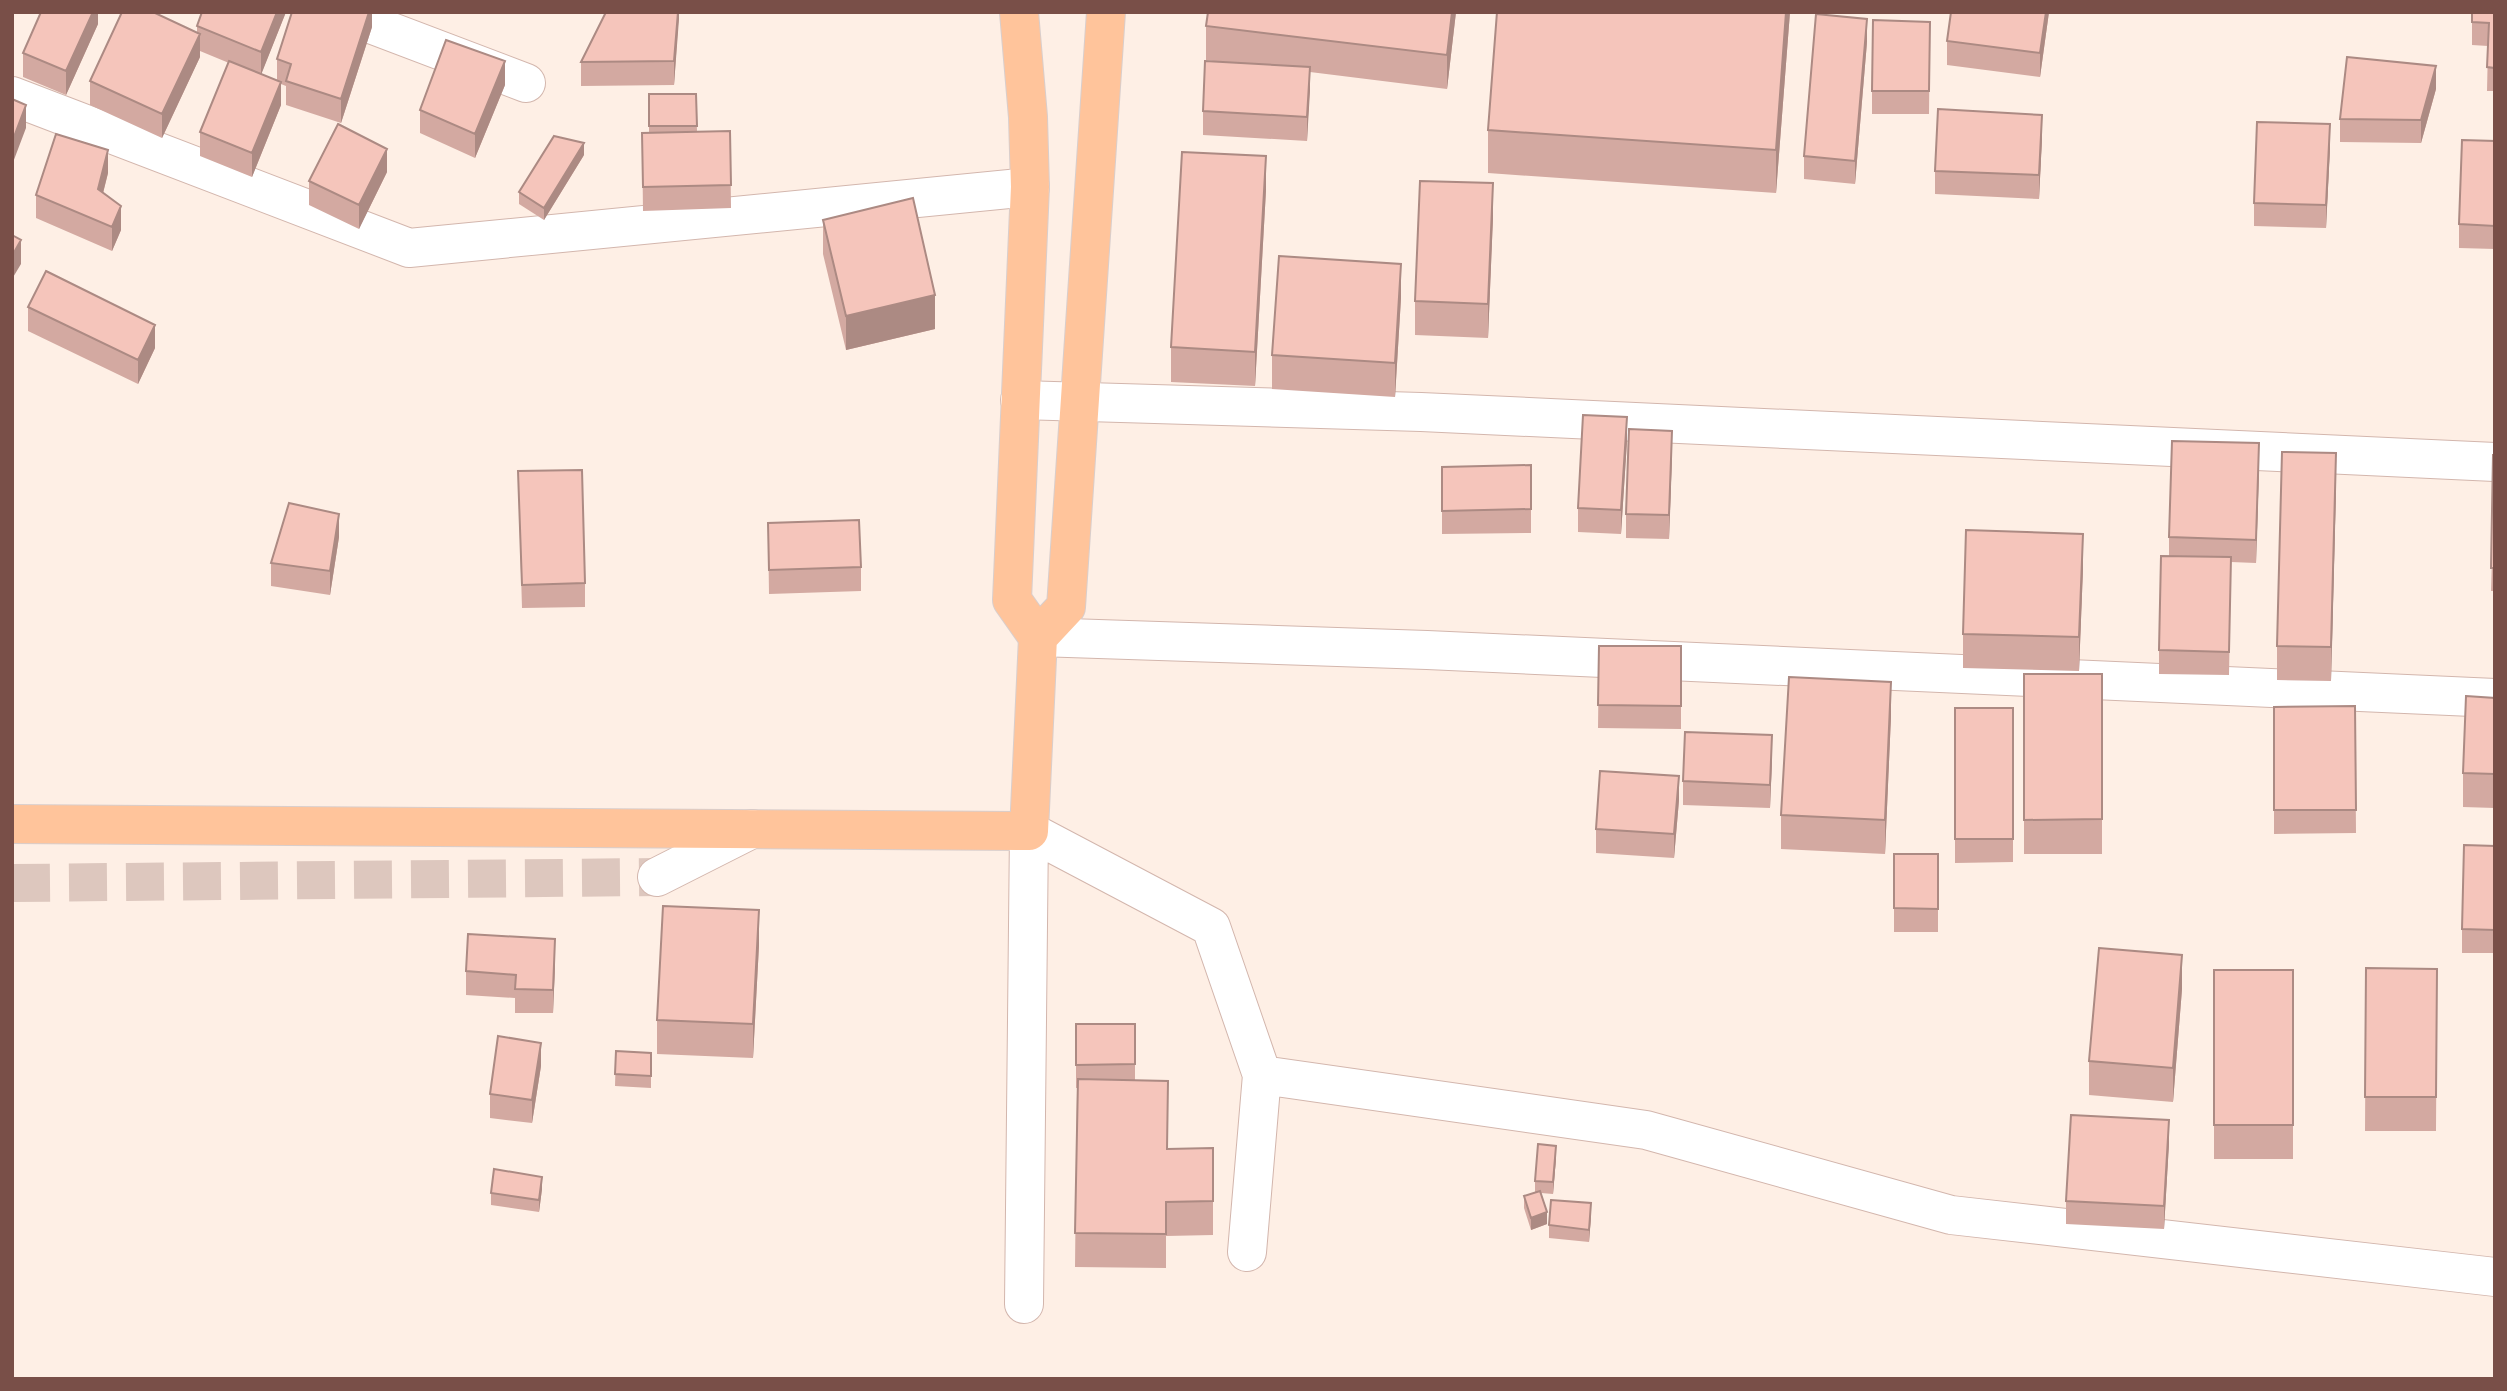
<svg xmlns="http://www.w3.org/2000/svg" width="2507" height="1391" font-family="'Exo 2',sans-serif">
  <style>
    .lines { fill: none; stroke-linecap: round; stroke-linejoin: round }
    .minor-tunnel { stroke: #ddc7be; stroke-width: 38; stroke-dasharray: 38 19; stroke-linecap: butt }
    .minor-casing { stroke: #d3b6ad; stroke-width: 40 }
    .major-casing { stroke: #d9cecc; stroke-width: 40 }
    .minor { stroke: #fff; stroke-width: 38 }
    .major { stroke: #ffc49b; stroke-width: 38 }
    .wall { fill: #d3a9a1 }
    .shaded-wall { fill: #ac8a83 }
    .building { fill: #f5c5bb; stroke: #ac8a83; stroke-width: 2 }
  </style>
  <rect width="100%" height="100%" fill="#feefe5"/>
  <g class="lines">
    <path class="minor-tunnel" d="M 12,883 L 657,877"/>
    <defs>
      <path id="minor" d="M 339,12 L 526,83
        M 12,96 L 409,248 L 1030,187
        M 1020,400 L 1421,412 L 2495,462
        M 1038,637 L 1427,650 L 2495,698
        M 657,877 L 752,829
        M 1262,1075 L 1646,1130 L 1951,1215 L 2495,1277
        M 1024,1304 L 1029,831 L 1211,927 L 1262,1075 L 1247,1252"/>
      <path id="major" d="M 1038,637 L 1066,607 L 1106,12
        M 12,824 L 1029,831 L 1038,637 L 1012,600 L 1030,187 L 1028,117 L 1019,12"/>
    </defs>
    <use href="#minor" class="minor-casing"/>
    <use href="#major" class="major-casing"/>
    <use href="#minor" class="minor"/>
    <use href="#major" class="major"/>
  </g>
  <path class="wall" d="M 98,12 L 98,24 L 66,95 L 23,77 L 23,53 Z
    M 286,12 L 261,74 L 277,80 L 277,59 L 372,12 L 372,27 L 341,123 L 286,105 L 286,86 L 281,84 L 281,105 L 252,177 L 200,156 L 200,132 L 229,63 L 200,51 L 200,57 L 162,138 L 90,105 L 90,81 L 197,32 L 197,26 Z
    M 679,12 L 674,85 L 581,86 L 581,62 Z
    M 1456,12 L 1447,89 L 1310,72 L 1307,141 L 1203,135 L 1203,111 L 1229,63 L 1206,60 L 1206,26 Z
    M 1497,12 L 1790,12 L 1776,193 L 1488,173 L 1488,130 Z
    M 1951,12 L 2049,12 L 2040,77 L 1947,65 L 1947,41 Z
    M 2495,12 L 2495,91 L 2487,91 L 2488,46 L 2472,45 L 2472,22 Z
    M 1930,22 L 1929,114 L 1872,114 L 1872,91 Z
    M 1867,42 L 1855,184 L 1804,179 L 1804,156 Z
    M 505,85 L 475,158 L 420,133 L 420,110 Z
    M 2436,89 L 2421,143 L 2340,142 L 2340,119 Z
    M 649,94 L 696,94 L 697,132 L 730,131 L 731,208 L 643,211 L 642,133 L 649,133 Z
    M 2042,138 L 2039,199 L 1935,194 L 1935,171 Z
    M 2495,141 L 2495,249 L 2459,248 L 2459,224 Z
    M 2330,148 L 2326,228 L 2254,226 L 2254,203 Z
    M 584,155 L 544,220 L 519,204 L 519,192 Z
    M 387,172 L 359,229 L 309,205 L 309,181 Z
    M 108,173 L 103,193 L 121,230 L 112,251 L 36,218 L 36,195 Z
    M 1266,190 L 1255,386 L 1171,382 L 1171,347 Z
    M 1493,217 L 1488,338 L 1415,335 L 1415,301 Z
    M 823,220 L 935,329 L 846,350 L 823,254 Z
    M 1401,298 L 1395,397 L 1272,389 L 1272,355 Z
    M 28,307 L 155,348 L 138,384 L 28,331 Z
    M 1627,441 L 1621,534 L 1578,532 L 1578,508 Z
    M 1672,454 L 1669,539 L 1626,538 L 1626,514 Z
    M 2495,455 L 2495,591 L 2491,591 Z
    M 1531,465 L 1531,533 L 1442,534 L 1442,467 Z
    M 2259,467 L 2256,563 L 2231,562 L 2229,675 L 2159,674 L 2159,650 L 2169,556 L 2169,537 Z
    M 518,471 L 585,583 L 585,607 L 522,608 Z
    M 2336,487 L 2331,681 L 2277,680 L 2277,646 Z
    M 768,523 L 861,567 L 861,591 L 769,594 Z
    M 339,537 L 330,595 L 271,586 L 271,563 Z
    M 2083,568 L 2079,671 L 1963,668 L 1963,634 Z
    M 1599,646 L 1681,646 L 1681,729 L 1598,728 Z
    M 2024,674 L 2102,674 L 2102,854 L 2024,854 Z
    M 2495,698 L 2495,808 L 2463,807 L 2463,773 Z
    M 2355,706 L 2356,833 L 2274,834 L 2274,707 Z
    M 1955,708 L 2013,708 L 2013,862 L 1955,863 Z
    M 1891,716 L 1885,854 L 1781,849 L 1781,815 Z
    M 1772,758 L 1770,808 L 1683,805 L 1683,781 Z
    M 1679,800 L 1674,858 L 1596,853 L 1596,829 Z
    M 2495,846 L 2495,953 L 2462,953 L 2462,929 Z
    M 1894,854 L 1938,854 L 1938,932 L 1894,932 Z
    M 759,945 L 753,1058 L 657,1054 L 657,1020 Z
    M 555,963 L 553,1013 L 515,1013 L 515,998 L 466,995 L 466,971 Z
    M 2366,968 L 2437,969 L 2436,1131 L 2365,1131 Z
    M 2214,970 L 2293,970 L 2293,1159 L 2214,1159 Z
    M 2182,989 L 2173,1102 L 2089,1095 L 2089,1061 Z
    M 1076,1024 L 1135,1024 L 1135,1080 L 1168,1149 L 1213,1148 L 1213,1235 L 1166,1236 L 1166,1268 L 1075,1267 L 1077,1088 L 1076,1088 Z
    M 616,1051 L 651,1053 L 651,1088 L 615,1086 Z
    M 541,1066 L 532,1123 L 490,1118 L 490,1094 Z
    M 2169,1143 L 2164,1229 L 2066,1224 L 2066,1201 Z
    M 1556,1158 L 1553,1194 L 1541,1193 L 1547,1224 L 1531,1230 L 1524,1208 L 1524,1196 L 1535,1193 L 1535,1181 Z
    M 542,1189 L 539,1212 L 491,1205 L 491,1193 Z
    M 1591,1215 L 1589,1242 L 1549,1238 L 1549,1225 Z"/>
  <path class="shaded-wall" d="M 93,12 L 98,12 L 98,24 L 66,95 L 66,71 Z
    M 277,12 L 286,12 L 261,75 L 261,52 Z
    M 369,12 L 372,12 L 372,27 L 341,123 L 341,99 Z
    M 678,12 L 679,12 L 679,19 L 674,85 L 674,61 Z
    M 1452,12 L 1456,12 L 1447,89 L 1447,55 Z
    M 1786,12 L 1790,12 L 1776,193 L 1776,150 Z
    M 2046,12 L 2049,12 L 2040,77 L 2040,53 Z
    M 1867,19 L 1867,42 L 1855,184 L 1855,161 Z
    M 200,34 L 200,57 L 162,138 L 162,114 Z
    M 505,61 L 505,85 L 475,158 L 475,134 Z
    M 2436,66 L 2436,89 L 2421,143 L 2421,120 Z
    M 1310,67 L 1310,91 L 1307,141 L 1307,117 Z
    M 281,82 L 281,105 L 252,177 L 252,153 Z
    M 26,105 L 26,128 L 12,165 L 12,142 Z
    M 2042,115 L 2042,138 L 2039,199 L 2039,175 Z
    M 2330,124 L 2330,148 L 2326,228 L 2326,205 Z
    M 584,143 L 584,155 L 544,220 L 544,208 Z
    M 387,149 L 387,172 L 359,229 L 359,205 Z
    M 108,150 L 108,173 L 98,213 L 98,189 Z
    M 1266,156 L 1266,190 L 1255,386 L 1255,352 Z
    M 1493,183 L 1493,217 L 1488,338 L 1488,304 Z
    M 121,206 L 121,230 L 112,251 L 112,227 Z
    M 21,240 L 21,264 L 12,279 L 12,256 Z
    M 1401,264 L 1401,298 L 1395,397 L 1395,363 Z
    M 935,295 L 935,329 L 846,350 L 846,316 Z
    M 155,325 L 155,348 L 138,384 L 138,360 Z
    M 1627,417 L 1627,441 L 1621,534 L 1621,510 Z
    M 1672,431 L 1672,454 L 1669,539 L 1669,515 Z
    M 2259,443 L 2259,467 L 2256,563 L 2256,540 Z
    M 2336,453 L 2336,487 L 2331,681 L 2331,647 Z
    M 339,514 L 339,537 L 330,595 L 330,571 Z
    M 2083,534 L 2083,568 L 2079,671 L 2079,637 Z
    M 1891,682 L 1891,716 L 1885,854 L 1885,820 Z
    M 1772,735 L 1772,758 L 1770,808 L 1770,785 Z
    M 1679,776 L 1679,800 L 1674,858 L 1674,834 Z
    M 759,910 L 759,945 L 753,1058 L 753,1024 Z
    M 555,939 L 555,963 L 553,1013 L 553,990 Z
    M 2182,955 L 2182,989 L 2173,1102 L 2173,1068 Z
    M 541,1043 L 541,1066 L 532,1123 L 532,1100 Z
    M 2169,1120 L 2169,1143 L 2164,1229 L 2164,1206 Z
    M 1556,1146 L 1556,1158 L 1553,1194 L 1553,1182 Z
    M 542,1177 L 542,1189 L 539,1212 L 539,1200 Z
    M 1591,1203 L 1591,1215 L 1589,1242 L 1589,1230 Z
    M 1547,1212 L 1547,1224 L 1531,1230 L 1531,1218 Z"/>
  <path class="building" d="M 41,12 L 93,12 L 66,71 L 23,53 Z
    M 122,12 L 153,12 L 200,34 L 162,114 L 90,81 Z
    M 202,12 L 277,12 L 261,52 L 197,26 Z
    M 292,12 L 369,12 L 341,99 L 286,81 L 291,64 L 277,59 Z
    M 606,12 L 678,12 L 674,61 L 581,62 Z
    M 1208,12 L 1452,12 L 1447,55 L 1206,26 Z
    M 1497,12 L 1786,12 L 1776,150 L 1488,130 Z
    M 1951,12 L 2046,12 L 2040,53 L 1947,41 Z
    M 2472,12 L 2495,12 L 2495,68 L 2487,67 L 2489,23 L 2472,22 Z
    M 1816,14 L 1867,19 L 1855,161 L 1804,156 Z
    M 1873,20 L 1930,22 L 1929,91 L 1872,91 Z
    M 446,40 L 505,61 L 475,134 L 420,110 Z
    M 2347,57 L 2436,66 L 2421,120 L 2340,119 Z
    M 229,61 L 281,82 L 252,153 L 200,132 Z
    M 1205,61 L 1310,67 L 1307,117 L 1203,111 Z
    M 649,94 L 696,94 L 697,126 L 649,126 Z
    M 12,99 L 26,105 L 12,142 Z
    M 1938,109 L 2042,115 L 2039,175 L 1935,171 Z
    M 2257,122 L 2330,124 L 2326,205 L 2254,203 Z
    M 338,124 L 387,149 L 359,205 L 309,181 Z
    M 730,131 L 731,185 L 643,187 L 642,133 Z
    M 56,134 L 108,150 L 98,189 L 121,206 L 112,227 L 36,195 Z
    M 554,136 L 584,143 L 544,208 L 519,192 Z
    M 2462,140 L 2495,141 L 2495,226 L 2459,224 Z
    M 1182,152 L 1266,156 L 1255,352 L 1171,347 Z
    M 1420,181 L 1493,183 L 1488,304 L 1415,301 Z
    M 913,198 L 935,295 L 846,316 L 823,220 Z
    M 12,235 L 21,240 L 12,256 Z
    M 1279,256 L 1401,264 L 1395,363 L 1272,355 Z
    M 46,271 L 155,325 L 138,360 L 28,307 Z
    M 1583,415 L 1627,417 L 1621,510 L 1578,508 Z
    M 1629,429 L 1672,431 L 1669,515 L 1626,514 Z
    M 2172,441 L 2259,443 L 2256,540 L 2169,537 Z
    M 2282,452 L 2336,453 L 2331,647 L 2277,646 Z
    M 2493,455 L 2495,455 L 2495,568 L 2491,568 Z
    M 1531,465 L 1531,509 L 1442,511 L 1442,467 Z
    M 582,470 L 585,583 L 522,585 L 518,471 Z
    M 289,503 L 339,514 L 330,571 L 271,563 Z
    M 859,520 L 861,567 L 769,570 L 768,523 Z
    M 1966,530 L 2083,534 L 2079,637 L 1963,634 Z
    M 2161,556 L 2231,557 L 2229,652 L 2159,650 Z
    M 1599,646 L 1681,646 L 1681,706 L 1598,705 Z
    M 2024,674 L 2102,674 L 2102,819 L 2024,820 Z
    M 1789,677 L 1891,682 L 1885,820 L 1781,815 Z
    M 2466,696 L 2495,698 L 2495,774 L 2463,773 Z
    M 2355,706 L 2356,810 L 2274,810 L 2274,707 Z
    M 1955,708 L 2013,708 L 2013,839 L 1955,839 Z
    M 1685,732 L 1772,735 L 1770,785 L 1683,781 Z
    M 1600,771 L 1679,776 L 1674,834 L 1596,829 Z
    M 2464,845 L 2495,846 L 2495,930 L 2462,929 Z
    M 1894,854 L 1938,854 L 1938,909 L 1894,908 Z
    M 663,906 L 759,910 L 753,1024 L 657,1020 Z
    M 468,934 L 555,939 L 553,990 L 515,989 L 516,975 L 466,971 Z
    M 2099,948 L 2182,955 L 2173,1068 L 2089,1061 Z
    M 2366,968 L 2437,969 L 2436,1097 L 2365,1097 Z
    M 2214,970 L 2293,970 L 2293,1125 L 2214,1125 Z
    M 1076,1024 L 1135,1024 L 1135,1064 L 1076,1065 Z
    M 498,1036 L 541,1043 L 532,1100 L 490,1094 Z
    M 616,1051 L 651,1053 L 651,1076 L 615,1074 Z
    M 1078,1079 L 1168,1081 L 1167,1149 L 1213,1148 L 1213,1201 L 1166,1202 L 1166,1234 L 1075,1233 Z
    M 2071,1115 L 2169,1120 L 2164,1206 L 2066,1201 Z
    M 1538,1144 L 1556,1146 L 1553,1182 L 1535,1181 Z
    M 494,1169 L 542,1177 L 539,1200 L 491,1193 Z
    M 1540,1191 L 1547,1212 L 1531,1218 L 1524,1196 Z
    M 1551,1200 L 1591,1203 L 1589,1230 L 1549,1225 Z"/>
  <rect width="2507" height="1391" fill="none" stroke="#794f48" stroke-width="28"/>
</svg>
